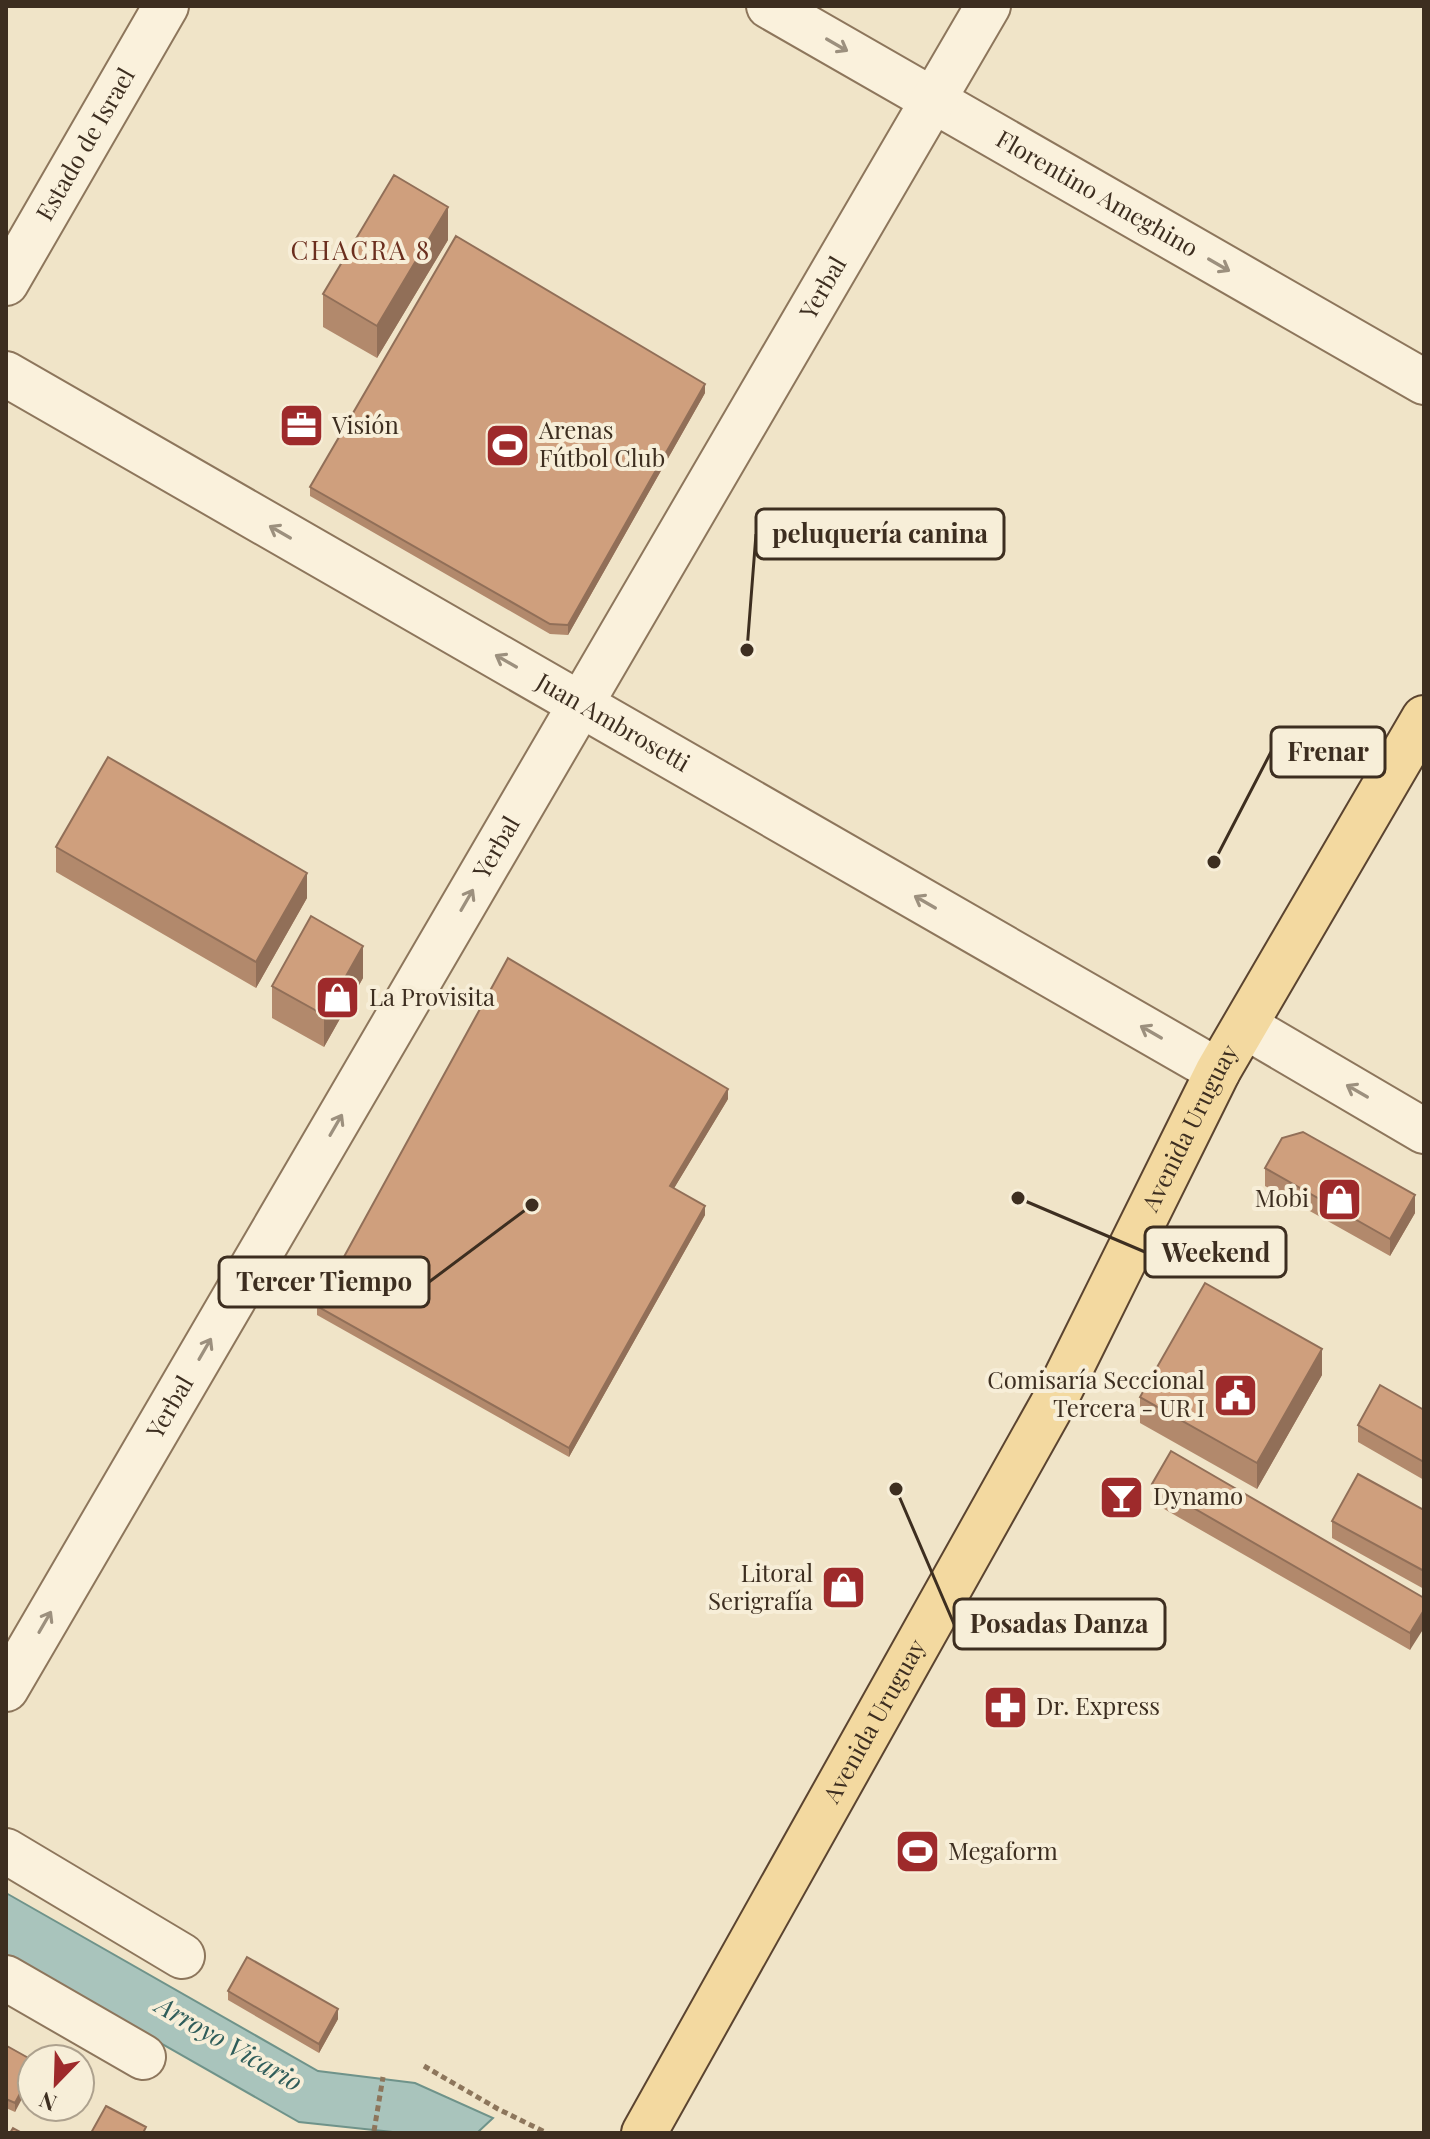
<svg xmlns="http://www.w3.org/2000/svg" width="1430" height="2139" font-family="'Playfair Display',serif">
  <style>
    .water { fill: #a9c4bc; stroke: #6f938a; stroke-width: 2 }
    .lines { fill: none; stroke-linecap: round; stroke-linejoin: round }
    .minor-casing { stroke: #8d765c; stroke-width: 48 }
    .primary-casing { stroke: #5b4430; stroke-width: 48 }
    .path { stroke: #8d765c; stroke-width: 5; stroke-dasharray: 6 4; stroke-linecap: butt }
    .minor { stroke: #faf1dc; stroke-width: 44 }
    .primary { stroke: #f3d9a0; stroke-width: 44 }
    .wall { fill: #b2896c }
    .shaded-wall { fill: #916f58 }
    .building { fill: #cf9f7d; stroke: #916f58; stroke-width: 2 }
    .oneway { stroke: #9c907e }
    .labels { text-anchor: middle; stroke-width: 8; stroke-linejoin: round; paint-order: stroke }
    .street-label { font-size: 24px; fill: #3d2e20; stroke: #f7eed8 }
    .poi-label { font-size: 24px; fill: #3d2e20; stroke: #f7eed8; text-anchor: start }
    .neighbourhood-label { font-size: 26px; letter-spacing: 2px; fill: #6b2e1e; stroke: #f7eed8 }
    .water-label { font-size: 26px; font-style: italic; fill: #2f5d5a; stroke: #f7eed8 }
    .leader { fill: none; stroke: #3d2e20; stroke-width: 3 }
    .callout-dot { fill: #3d2e20; stroke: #f7eed8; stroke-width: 3 }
    .callout { fill: #f7eed8; stroke: #3d2e20; stroke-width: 3 }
    .callout-label { font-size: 26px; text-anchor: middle; font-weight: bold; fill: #3d2e20 }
  </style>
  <rect width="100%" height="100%" fill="#f0e4c8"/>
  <path class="water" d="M 6,1893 L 318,2071 L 415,2083 L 493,2118 L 477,2133 L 402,2133 L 299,2122 L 6,1955 Z"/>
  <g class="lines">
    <defs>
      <g id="minor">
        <path id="s1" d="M 769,6 L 1424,382"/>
        <path id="s2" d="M 6,283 L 166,6"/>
        <path id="s3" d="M 6,374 L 1218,1071"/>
        <path d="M 1245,1026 L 1424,1131"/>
        <path id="s4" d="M 6,1689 L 988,6"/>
        <path d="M 6,1851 L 182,1956"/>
        <path d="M 6,1978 L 143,2057"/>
      </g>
      <g id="primary">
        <path id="s5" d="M 644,2133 L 1057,1396 L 1218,1071 L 1424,718"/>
      </g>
    </defs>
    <use href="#minor" class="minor-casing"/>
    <use href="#primary" class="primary-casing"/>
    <path class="path" d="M 424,2066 L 498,2109 L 547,2133
      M 374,2131 L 383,2077"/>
    <use href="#minor" class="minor"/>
    <use href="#primary" class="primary"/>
  </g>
  <path class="wall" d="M 448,240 L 377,358 L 323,327 L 323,294 Z
    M 705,393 L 568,635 L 550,634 L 310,496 L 310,487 Z
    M 56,847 L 307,898 L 256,988 L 56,872 Z
    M 363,978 L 324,1047 L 272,1018 L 272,986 Z
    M 728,1099 L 674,1188 L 705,1215 L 569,1457 L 317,1315 L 317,1306 Z
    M 1265,1168 L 1415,1213 L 1390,1256 L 1265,1186 Z
    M 1322,1375 L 1257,1489 L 1140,1423 L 1140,1397 Z
    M 1424,1410 L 1424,1480 L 1358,1442 L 1358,1425 Z
    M 1152,1484 L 1424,1598 L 1410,1650 L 1152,1502 Z
    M 1424,1510 L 1424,1589 L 1332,1538 L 1332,1521 Z
    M 228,1991 L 338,2019 L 319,2053 L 228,2000 Z
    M 6,2047 L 32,2060 L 15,2112 L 6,2108 Z"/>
  <path class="shaded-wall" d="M 448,207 L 448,240 L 377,358 L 377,326 Z
    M 705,384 L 705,393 L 568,635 L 568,625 Z
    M 307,873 L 307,898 L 256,988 L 256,962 Z
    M 363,946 L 363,978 L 324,1047 L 324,1015 Z
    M 728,1089 L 728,1099 L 670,1195 L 670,1186 Z
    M 1415,1195 L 1415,1213 L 1390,1256 L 1390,1239 Z
    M 705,1206 L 705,1215 L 569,1457 L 569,1448 Z
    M 1322,1349 L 1322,1375 L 1257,1489 L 1257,1463 Z
    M 1424,1610 L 1424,1628 L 1410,1650 L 1410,1633 Z
    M 338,2009 L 338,2019 L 319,2053 L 319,2044 Z
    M 32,2071 L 32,2080 L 15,2112 L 15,2103 Z"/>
  <path class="building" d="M 394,175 L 448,207 L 377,326 L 323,294 Z
    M 456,236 L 705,384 L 568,625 L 550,624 L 310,487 Z
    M 108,757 L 307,873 L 256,962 L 56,847 Z
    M 311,916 L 363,946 L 324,1015 L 272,986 Z
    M 508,958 L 728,1089 L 670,1186 L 705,1206 L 569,1448 L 317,1306 Z
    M 1303,1132 L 1415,1195 L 1390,1239 L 1265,1168 L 1282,1138 Z
    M 1205,1283 L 1322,1349 L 1257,1463 L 1140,1397 Z
    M 1380,1385 L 1424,1410 L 1424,1462 L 1358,1425 Z
    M 1171,1451 L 1424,1598 L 1424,1610 L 1410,1633 L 1152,1484 Z
    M 1358,1474 L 1424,1510 L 1424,1571 L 1332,1521 Z
    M 247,1957 L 338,2009 L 319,2044 L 228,1991 Z
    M 7,2046 L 32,2060 L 32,2071 L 15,2103 L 6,2099 Z
    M 106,2106 L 146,2127 L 143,2133 L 91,2133 Z
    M 13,2128 L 22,2133 L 10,2133 Z"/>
  <defs><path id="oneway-shaft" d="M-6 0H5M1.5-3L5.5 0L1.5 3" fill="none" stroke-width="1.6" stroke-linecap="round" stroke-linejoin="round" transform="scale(2)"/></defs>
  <g class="oneway">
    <use href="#oneway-shaft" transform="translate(837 45) rotate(30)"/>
    <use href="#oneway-shaft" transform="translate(1219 265) rotate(30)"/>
    <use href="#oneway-shaft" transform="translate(280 532) rotate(-150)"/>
    <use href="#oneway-shaft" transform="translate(506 661) rotate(-150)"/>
    <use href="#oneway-shaft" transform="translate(467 900) rotate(-60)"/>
    <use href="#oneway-shaft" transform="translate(925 902) rotate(-150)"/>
    <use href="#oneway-shaft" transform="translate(1151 1032) rotate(-150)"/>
    <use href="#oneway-shaft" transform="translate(1357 1091) rotate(-150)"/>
    <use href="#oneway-shaft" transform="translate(336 1125) rotate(-60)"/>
    <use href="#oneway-shaft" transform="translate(205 1349) rotate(-60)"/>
    <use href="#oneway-shaft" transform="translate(45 1622) rotate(-60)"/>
  </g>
  <defs>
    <symbol id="office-square" viewBox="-11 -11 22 22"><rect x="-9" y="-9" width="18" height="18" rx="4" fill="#9e2a2b" stroke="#f7eed8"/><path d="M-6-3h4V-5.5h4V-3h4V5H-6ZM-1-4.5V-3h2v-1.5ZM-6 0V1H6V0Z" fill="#fff"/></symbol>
    <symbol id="stadium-square" viewBox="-11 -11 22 22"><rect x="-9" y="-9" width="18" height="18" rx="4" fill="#9e2a2b" stroke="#f7eed8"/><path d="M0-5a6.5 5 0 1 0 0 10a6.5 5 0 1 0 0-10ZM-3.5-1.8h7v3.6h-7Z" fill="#fff"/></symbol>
    <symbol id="shop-square" viewBox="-11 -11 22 22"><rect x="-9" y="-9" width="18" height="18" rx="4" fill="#9e2a2b" stroke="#f7eed8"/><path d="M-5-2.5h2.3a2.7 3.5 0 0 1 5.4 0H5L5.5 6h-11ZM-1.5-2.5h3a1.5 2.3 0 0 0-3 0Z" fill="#fff"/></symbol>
    <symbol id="civic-square" viewBox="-11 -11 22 22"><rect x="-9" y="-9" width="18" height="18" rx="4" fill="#9e2a2b" stroke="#f7eed8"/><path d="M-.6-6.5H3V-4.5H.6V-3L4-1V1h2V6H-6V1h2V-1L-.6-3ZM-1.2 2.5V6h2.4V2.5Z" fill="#fff"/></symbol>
    <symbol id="bar-square" viewBox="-11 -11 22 22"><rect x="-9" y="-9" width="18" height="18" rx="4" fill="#9e2a2b" stroke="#f7eed8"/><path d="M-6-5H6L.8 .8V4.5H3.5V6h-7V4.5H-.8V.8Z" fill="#fff"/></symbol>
    <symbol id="pharmacy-square" viewBox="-11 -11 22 22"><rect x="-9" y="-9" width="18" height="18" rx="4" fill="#9e2a2b" stroke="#f7eed8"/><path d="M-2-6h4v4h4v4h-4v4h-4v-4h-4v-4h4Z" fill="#fff"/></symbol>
  </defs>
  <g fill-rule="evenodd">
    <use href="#office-square" x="276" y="400" width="51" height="51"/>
    <use href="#stadium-square" x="482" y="420" width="51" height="51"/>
    <use href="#shop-square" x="312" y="972" width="51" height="51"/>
    <use href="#shop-square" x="1314" y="1174" width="51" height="51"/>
    <use href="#civic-square" x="1210" y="1370" width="51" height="51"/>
    <use href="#bar-square" x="1096" y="1472" width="51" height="51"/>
    <use href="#shop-square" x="818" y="1562" width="51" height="51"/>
    <use href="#pharmacy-square" x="980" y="1682" width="51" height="51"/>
    <use href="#stadium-square" x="892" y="1826" width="51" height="51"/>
  </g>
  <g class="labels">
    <g class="street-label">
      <text dy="8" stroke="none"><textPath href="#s2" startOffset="160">Estado de Israel</textPath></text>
      <text dy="8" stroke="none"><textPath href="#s1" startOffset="378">Florentino Ameghino</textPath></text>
      <text dy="8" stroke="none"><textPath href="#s4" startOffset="1622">Yerbal</textPath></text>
      <text dy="8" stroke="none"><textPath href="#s3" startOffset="700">Juan Ambrosetti</textPath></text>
      <text dy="8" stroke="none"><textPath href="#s4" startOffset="974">Yerbal</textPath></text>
      <text dy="8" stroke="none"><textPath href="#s5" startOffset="1144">Avenida Uruguay</textPath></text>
      <text dy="8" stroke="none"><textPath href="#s4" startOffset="326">Yerbal</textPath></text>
      <text dy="8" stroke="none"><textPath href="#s5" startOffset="472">Avenida Uruguay</textPath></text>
    </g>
    <g class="poi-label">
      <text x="332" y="434">Visión</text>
      <text x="539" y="439">Arenas<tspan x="539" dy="28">Fútbol Club</tspan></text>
      <text x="369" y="1006">La Provisita</text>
      <text x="1309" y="1207" text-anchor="end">Mobi</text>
      <text x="1205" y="1389" text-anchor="end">Comisaría Seccional<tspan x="1205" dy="28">Tercera - UR I</tspan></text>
      <text x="1153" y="1505">Dynamo</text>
      <text x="813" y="1582" text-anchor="end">Litoral<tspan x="813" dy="28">Serigrafía</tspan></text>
      <text x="1036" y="1715">Dr. Express</text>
      <text x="948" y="1860">Megaform</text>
    </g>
    <g class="neighbourhood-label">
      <text x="361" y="260">CHACRA 8</text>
    </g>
    <g class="water-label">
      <text transform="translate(229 2044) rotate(30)" y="9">Arroyo Vicario</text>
    </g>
  </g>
  <path class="leader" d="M747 650L756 534M1214 862L1271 752M1018 1198L1145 1252M532 1205L429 1282M896 1489L954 1624"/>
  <g class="callout-dot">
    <circle cx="747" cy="650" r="8"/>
    <circle cx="1214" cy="862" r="8"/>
    <circle cx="1018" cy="1198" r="8"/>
    <circle cx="532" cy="1205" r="8"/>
    <circle cx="896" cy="1489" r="8"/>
  </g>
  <g class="callout">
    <rect x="756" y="509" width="248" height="50" rx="8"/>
    <rect x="1271" y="727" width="114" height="50" rx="8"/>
    <rect x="1145" y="1227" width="141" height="50" rx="8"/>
    <rect x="219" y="1257" width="210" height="50" rx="8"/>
    <rect x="954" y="1599" width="211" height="50" rx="8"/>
  </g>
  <g class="callout-label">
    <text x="880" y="543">peluquería canina</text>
    <text x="1328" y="761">Frenar</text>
    <text x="1216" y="1262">Weekend</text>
    <text x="324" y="1291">Tercer Tiempo</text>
    <text x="1059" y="1633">Posadas Danza</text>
  </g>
  <rect width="1430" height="2139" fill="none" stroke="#3d2e20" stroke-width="16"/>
  <g transform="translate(56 2083) rotate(203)"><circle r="38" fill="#f7eed8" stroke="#ada18e" stroke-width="2"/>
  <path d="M0-6L14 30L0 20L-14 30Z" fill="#9e2a2b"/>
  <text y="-12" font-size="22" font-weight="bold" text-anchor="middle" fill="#3d2e20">N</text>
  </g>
</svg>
